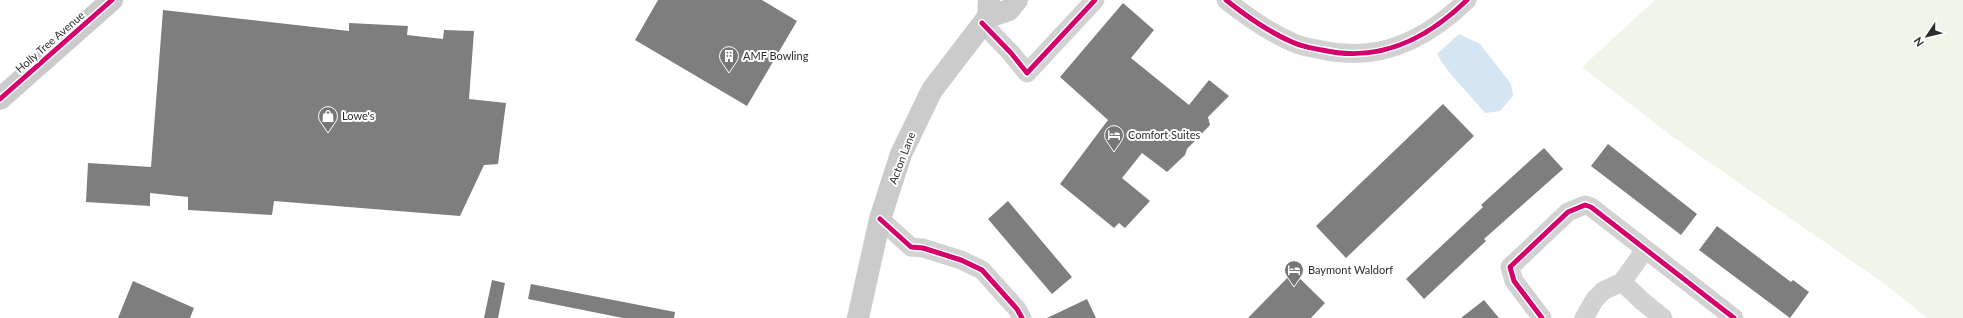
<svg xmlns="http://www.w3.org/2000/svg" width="1963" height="318" font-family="Lato,sans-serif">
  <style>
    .green { fill: #f0f5ea }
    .water { fill: #d5e6f2 }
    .building { fill: #7e7e7e }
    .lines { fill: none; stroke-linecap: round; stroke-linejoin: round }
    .street { stroke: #d2d2d2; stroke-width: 19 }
    .secondary { stroke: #cbcbcb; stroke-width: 22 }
    .cycleway-casing { stroke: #fff; stroke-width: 8 }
    .cycleway { stroke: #d6006c; stroke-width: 5 }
    .labels { text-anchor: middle; stroke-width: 4; stroke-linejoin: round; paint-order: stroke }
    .street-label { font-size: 11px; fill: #2d2d2d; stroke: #fff }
    .poi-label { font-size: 11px; fill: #2d2d2d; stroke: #fff; text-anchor: start }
  </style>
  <rect width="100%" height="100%" fill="#fff"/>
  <path class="green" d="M 1655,0 L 1963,0 L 1963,318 L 1927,318 L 1885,284 L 1673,137 L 1582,67 Z"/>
  <path class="water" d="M 1459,34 L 1480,44 L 1511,84 L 1513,96 L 1500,111 L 1485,113 C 1469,93 1449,76 1437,54 Z"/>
  <path class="building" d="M 658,0 L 762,0 L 797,21 L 747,106 L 635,40 Z
    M 1123,3 L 1154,30 L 1131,58 L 1189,105 L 1209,80 L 1229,96 L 1208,117 L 1210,125 L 1187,149 L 1185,155 L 1167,172 L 1142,153 L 1122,178 L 1150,201 L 1125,228 L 1119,223 L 1114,228 L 1060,184 L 1108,120 L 1060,77 Z
    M 163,10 L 349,31 L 349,23 L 408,26 L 407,35 L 443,39 L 444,30 L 474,31 L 469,99 L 506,103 L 498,164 L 484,165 L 460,216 L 274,201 L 272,215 L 188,210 L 188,197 L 150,193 L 150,206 L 86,202 L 88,163 L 151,167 Z
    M 1443,104 L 1474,136 L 1346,258 L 1316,226 Z
    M 1608,144 L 1697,214 L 1681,235 L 1591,166 Z
    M 1544,148 L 1563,169 L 1484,239 L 1486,241 L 1424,299 L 1406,279 L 1483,207 L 1481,205 Z
    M 1008,201 L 1072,277 L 1052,294 L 988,219 Z
    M 1717,226 L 1791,282 L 1793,280 L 1809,292 L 1790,318 L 1699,250 Z
    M 1293,272 L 1325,303 L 1311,318 L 1248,318 Z
    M 492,280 L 505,283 L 498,318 L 484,318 Z
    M 133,281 L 194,308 L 190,318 L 118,318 Z
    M 531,284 L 675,312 L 674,318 L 623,318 L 528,299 Z
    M 1087,299 L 1096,318 L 1047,318 Z
    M 1484,300 L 1499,318 L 1461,318 Z"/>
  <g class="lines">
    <path class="street" d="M 1226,0 C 1246,16 1269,32 1292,42 C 1302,47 1312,48 1322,50 C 1379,63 1426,40 1467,0
      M 982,23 L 1011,53 L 1027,73 L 1095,0
      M 880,219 L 911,247 L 923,248 L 961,260 L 982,270 L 1017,309 L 1022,318
      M 1622,282 L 1642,301 L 1663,318
      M 1542,318 L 1514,281 L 1510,267 L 1568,212 L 1585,205 L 1591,207 L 1734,318
      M 1584,318 L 1595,299 L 1603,291 L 1622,282 L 1645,250"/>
    <path class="secondary" d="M 988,17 L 1009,10 L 1017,0
      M 0,99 L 112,0
      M 858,318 L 880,219 L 901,154 L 932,90 L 988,17 L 989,0"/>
    <defs>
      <path id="cycleway" d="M 1226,0 C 1246,16 1269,32 1292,42 C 1302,47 1312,48 1322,50 C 1379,63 1426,40 1467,0
        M 982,23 L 1011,53 L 1027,73 L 1095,0
        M 0,99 L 112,0
        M 880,219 L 911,247 L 923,248 L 961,260 L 982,270 L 1017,309 L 1022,318
        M 1542,318 L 1514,281 L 1510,267 L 1568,212 L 1585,205 L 1591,207 L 1734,318"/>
    </defs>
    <use href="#cycleway" class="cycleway-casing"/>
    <use href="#cycleway" class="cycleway"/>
  </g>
  <defs>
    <symbol id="building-pin" viewBox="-11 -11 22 30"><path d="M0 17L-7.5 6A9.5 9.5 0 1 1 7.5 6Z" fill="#767676" stroke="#fff"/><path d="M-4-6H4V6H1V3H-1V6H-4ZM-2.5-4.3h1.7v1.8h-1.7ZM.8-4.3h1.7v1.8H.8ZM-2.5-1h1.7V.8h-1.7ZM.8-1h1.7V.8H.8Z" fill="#fff"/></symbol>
    <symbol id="shop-pin" viewBox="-11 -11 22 30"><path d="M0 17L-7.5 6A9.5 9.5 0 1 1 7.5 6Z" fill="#767676" stroke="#fff"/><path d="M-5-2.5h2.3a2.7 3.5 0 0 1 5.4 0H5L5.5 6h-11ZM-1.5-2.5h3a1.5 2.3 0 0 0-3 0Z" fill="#fff"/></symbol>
    <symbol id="hotel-pin" viewBox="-11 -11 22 30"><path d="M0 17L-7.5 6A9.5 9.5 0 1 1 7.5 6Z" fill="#767676" stroke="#fff"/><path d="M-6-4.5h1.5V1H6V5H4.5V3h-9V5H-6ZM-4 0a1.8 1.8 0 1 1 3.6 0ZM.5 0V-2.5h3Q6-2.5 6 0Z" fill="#fff"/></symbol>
  </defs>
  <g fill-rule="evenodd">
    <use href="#building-pin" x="718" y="45" width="22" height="30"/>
    <use href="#shop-pin" x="317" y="105" width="22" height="30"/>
    <use href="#hotel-pin" x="1103" y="124" width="22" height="30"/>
    <use href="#hotel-pin" x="1283" y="259" width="22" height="30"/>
  </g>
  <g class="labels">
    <g class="street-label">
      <text transform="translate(50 42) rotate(-41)" y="4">Holly Tree Avenue</text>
      <text transform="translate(902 158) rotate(-69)" y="4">Acton Lane</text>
    </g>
    <g class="poi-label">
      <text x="743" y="60">AMF Bowling</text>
      <text x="342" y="120">Lowe's</text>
      <text x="1128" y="139">Comfort Suites</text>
      <text x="1308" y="274">Baymont Waldorf</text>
    </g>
  </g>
  <g transform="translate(1927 36) rotate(235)" stroke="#ffffff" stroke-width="3" paint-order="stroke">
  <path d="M0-3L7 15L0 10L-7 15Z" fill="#2d2d2d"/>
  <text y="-6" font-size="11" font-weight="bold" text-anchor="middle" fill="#2d2d2d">N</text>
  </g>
</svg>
